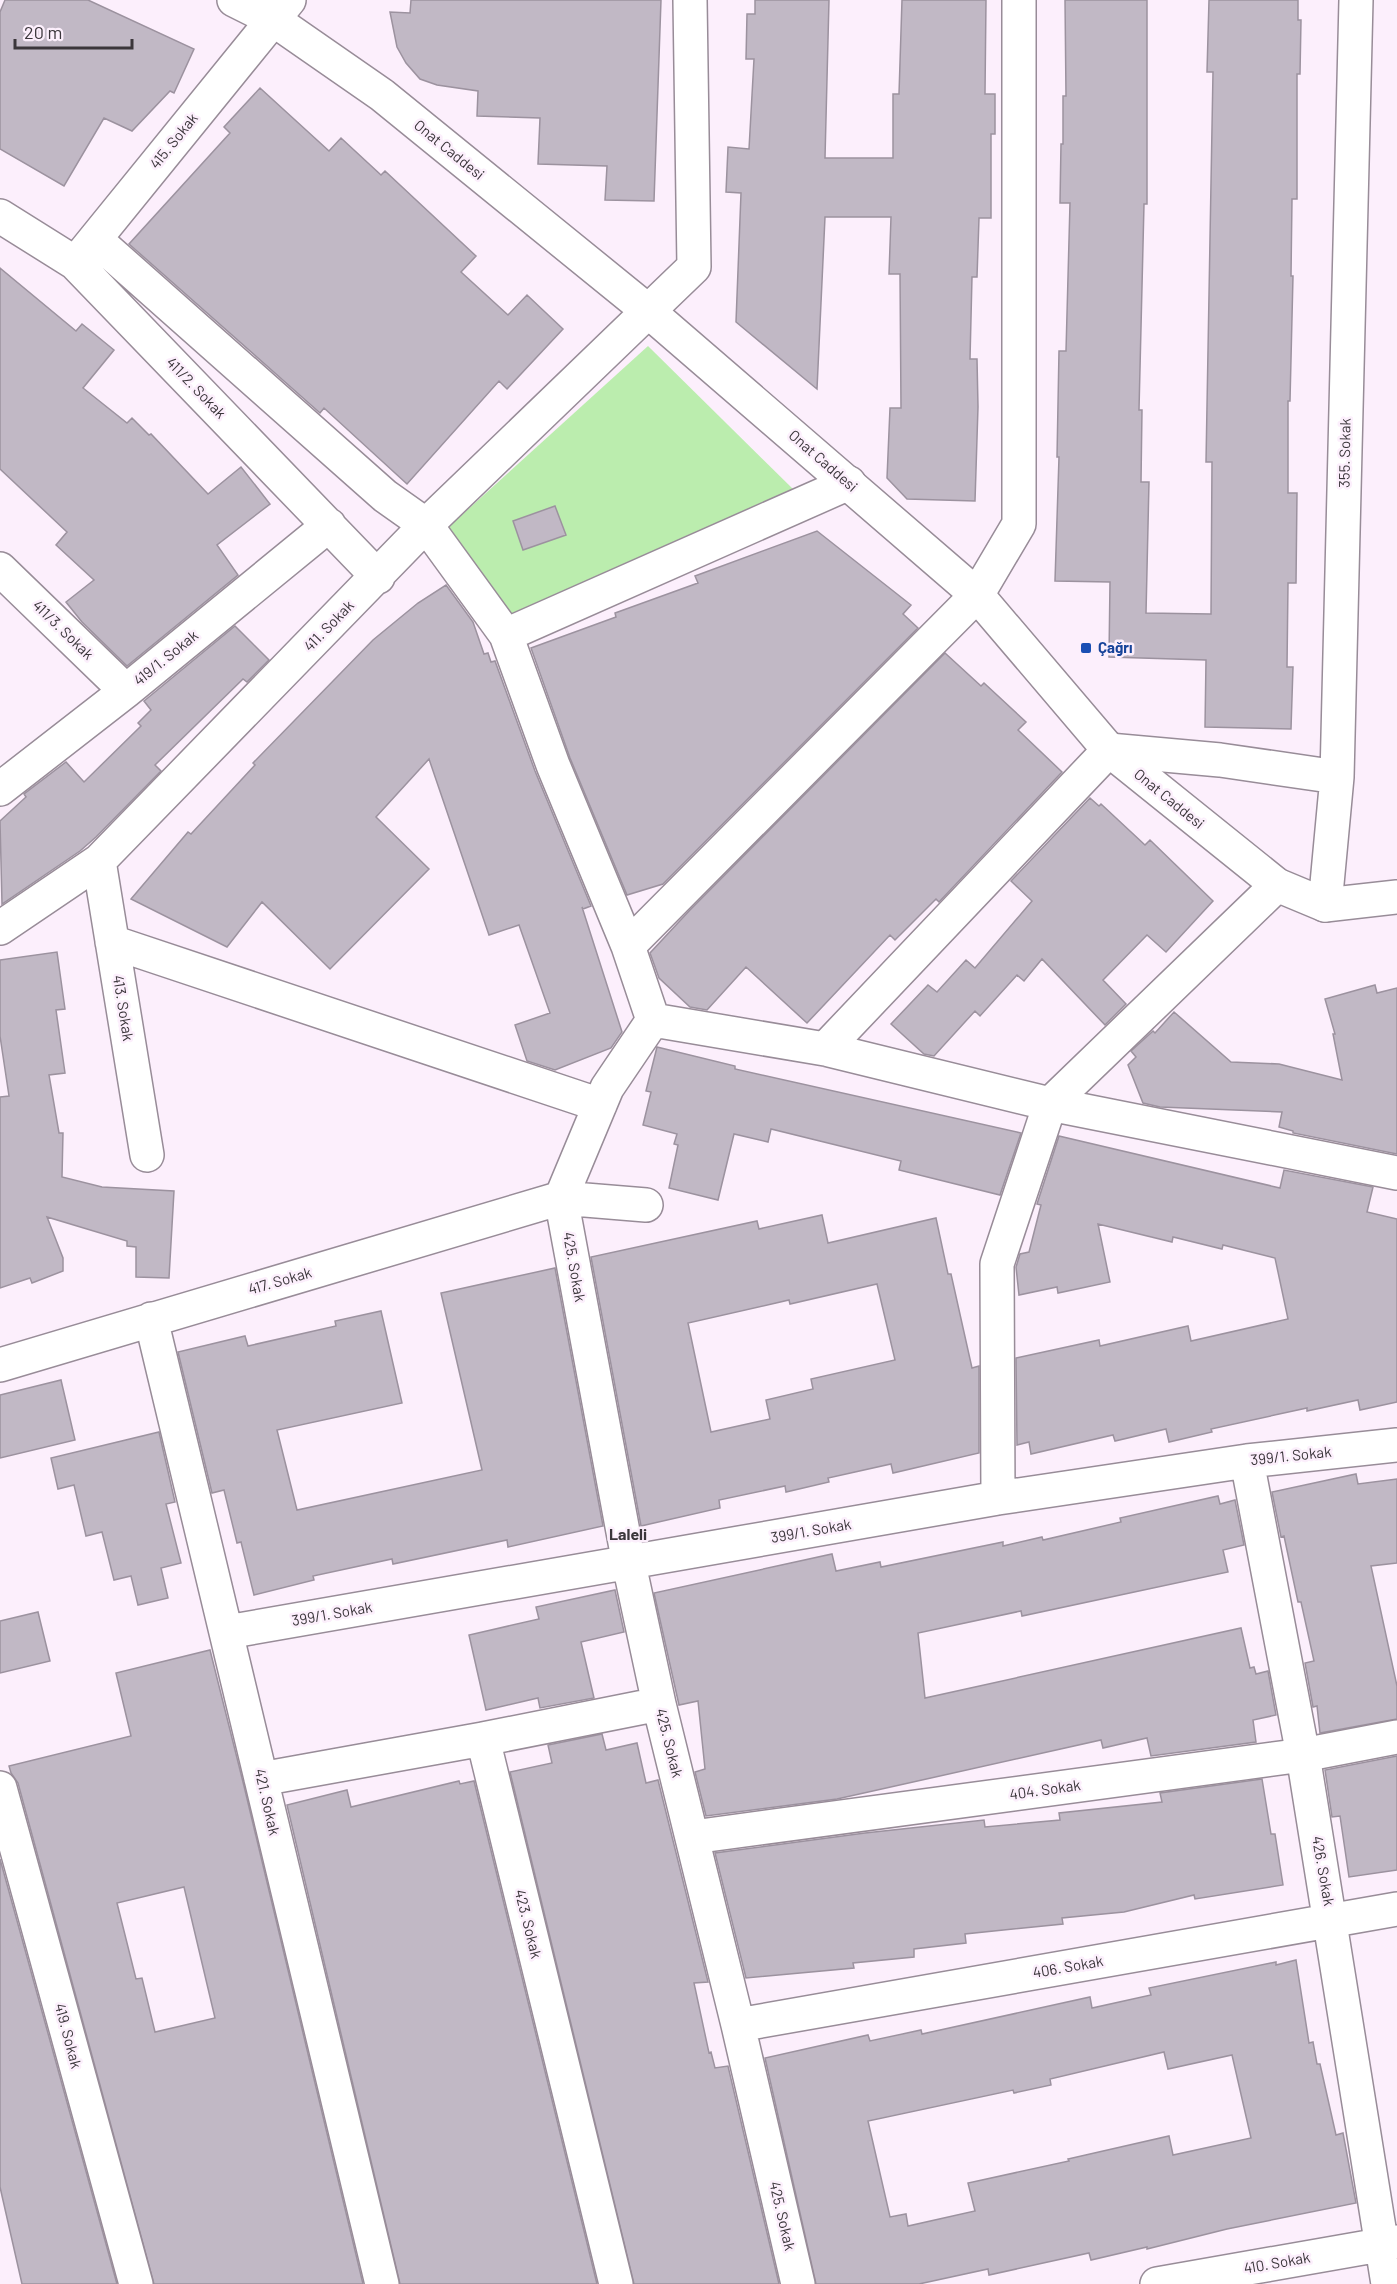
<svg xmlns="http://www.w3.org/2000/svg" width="1397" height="2284" font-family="Barlow,sans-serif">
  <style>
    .green { fill: #bbedae }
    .building { fill: #c1b8c5; stroke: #9c929f; stroke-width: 1.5; fill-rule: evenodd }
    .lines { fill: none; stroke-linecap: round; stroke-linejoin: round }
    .minor-casing { stroke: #988c98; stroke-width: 36 }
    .major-casing { stroke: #988c98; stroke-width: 36 }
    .minor { stroke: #fff; stroke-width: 33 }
    .major { stroke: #fff; stroke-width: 33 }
    .transit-dot { fill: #1a4fb4; stroke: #fceffc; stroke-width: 2 }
    .labels { text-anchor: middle; stroke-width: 5; stroke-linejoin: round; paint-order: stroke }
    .street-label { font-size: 15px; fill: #3b363b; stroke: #fceffc }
    .transit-label { font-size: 15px; font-weight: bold; fill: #164399; stroke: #fceffc; text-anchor: start }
    .neighbourhood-label { font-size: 16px; font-weight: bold; fill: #3b363b; stroke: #fceffc }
  </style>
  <rect width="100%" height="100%" fill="#fceffc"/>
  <path class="green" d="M 648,346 L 794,490 L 504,624 L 443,532 Z"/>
  <path class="building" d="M 5,0 L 88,0 L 194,49 L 174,93 L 170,91 L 132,131 L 104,118 L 64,186 L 0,149 L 0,12 Z
    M 411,0 L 661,0 L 654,201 L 605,200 L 607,166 L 538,164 L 540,118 L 477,116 L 478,91 L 437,85 L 420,79 L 406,63 L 397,47 L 390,12 L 410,13 Z
    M 755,0 L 829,0 L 825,158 L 893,158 L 893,94 L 899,94 L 902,0 L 986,0 L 985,94 L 995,94 L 995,134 L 991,134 L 991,218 L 979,218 L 977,277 L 972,277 L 970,359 L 977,359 L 978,407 L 975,501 L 907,499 L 887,478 L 890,408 L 901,408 L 900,274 L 889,274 L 891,217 L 825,217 L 817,389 L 736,322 L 741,193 L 726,192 L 728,147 L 749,149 L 754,59 L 746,59 L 747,14 L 755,14 Z
    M 1065,0 L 1147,0 L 1147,204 L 1144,204 L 1139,410 L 1142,410 L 1141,482 L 1149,482 L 1146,613 L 1211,614 L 1212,462 L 1206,462 L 1213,72 L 1207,72 L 1209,0 L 1298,0 L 1298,20 L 1301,20 L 1300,74 L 1297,74 L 1297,199 L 1292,199 L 1291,276 L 1293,276 L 1290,401 L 1288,401 L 1288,493 L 1297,493 L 1296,583 L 1288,583 L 1287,667 L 1293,667 L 1291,729 L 1205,727 L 1206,660 L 1109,657 L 1110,582 L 1055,581 L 1059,457 L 1057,457 L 1059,351 L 1066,351 L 1070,203 L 1060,203 L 1061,144 L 1063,144 L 1063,96 L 1066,96 Z
    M 260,88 L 329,151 L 341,138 L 381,175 L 385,171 L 476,256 L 461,272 L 508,315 L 527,295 L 563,329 L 507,389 L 499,381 L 407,484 L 324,408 L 320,413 L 129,244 L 230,133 L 224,127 Z
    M 0,268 L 76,331 L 82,324 L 114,350 L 83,388 L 127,423 L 132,418 L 149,435 L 151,434 L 208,494 L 241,467 L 270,504 L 217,545 L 238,575 L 127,666 L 82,622 L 66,602 L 94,580 L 56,545 L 67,532 L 0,469 Z
    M 555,506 L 566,535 L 523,550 L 513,521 Z
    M 817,531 L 911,605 L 903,614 L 918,628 L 663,884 L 627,895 L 570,758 L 531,648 L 616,617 L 615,613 L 698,583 L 695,576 Z
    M 446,585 L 473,622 L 484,654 L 488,653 L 491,662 L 495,661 L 535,771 L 591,906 L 583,909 L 582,907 L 622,1032 L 611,1048 L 555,1070 L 527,1061 L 515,1025 L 550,1013 L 519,925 L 489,935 L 429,759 L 376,817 L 429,869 L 330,969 L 262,902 L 227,947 L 131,899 L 188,832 L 191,834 L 255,765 L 253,763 L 373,640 L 418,603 Z
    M 235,626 L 269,660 L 247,682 L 243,679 L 155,765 L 161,771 L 96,837 L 80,851 L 2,904 L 0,821 L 26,797 L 24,794 L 66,762 L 84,782 L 141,726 L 138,723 L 151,710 L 144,701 Z
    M 945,653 L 981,686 L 984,683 L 1026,722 L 1018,730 L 1062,772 L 939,902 L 936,899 L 895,940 L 890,935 L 807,1023 L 746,967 L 707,1010 L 690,1007 L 659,978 L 650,953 L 690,910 Z
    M 1090,798 L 1099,806 L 1101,804 L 1145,845 L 1150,840 L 1213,901 L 1166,952 L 1147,935 L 1103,980 L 1126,1004 L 1105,1025 L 1042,959 L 1024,981 L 1017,975 L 980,1016 L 975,1011 L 934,1056 L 924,1054 L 891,1024 L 928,985 L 937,992 L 966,960 L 975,968 L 1032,901 L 1011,881 Z
    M 57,952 L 65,1009 L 56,1010 L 65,1073 L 49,1075 L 59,1133 L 63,1133 L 62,1177 L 102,1187 L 174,1191 L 169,1278 L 136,1277 L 136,1247 L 127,1246 L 127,1241 L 47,1217 L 63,1258 L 63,1271 L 32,1283 L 30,1278 L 0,1288 L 0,1097 L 9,1096 L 0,1036 L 0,960 Z
    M 1375,985 L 1377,993 L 1397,988 L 1397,1154 L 1293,1133 L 1293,1131 L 1279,1127 L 1282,1112 L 1160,1107 L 1143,1103 L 1128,1065 L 1136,1057 L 1131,1051 L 1153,1031 L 1155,1033 L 1174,1012 L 1231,1062 L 1279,1064 L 1342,1080 L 1333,1034 L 1335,1034 L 1325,999 Z
    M 657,1047 L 735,1066 L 735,1069 L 1021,1133 L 1000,1195 L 899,1170 L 901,1161 L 771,1129 L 768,1142 L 734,1134 L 718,1200 L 669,1188 L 678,1145 L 674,1144 L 677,1134 L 643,1125 L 651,1092 L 646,1091 Z
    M 1059,1136 L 1280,1188 L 1284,1170 L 1373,1187 L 1367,1212 L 1397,1219 L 1397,1402 L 1360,1410 L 1358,1400 L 1307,1411 L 1307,1408 L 1211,1429 L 1212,1432 L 1169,1442 L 1166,1429 L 1115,1441 L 1113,1435 L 1031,1454 L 1029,1442 L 1017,1445 L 1016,1358 L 1099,1340 L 1100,1346 L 1188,1326 L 1191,1341 L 1288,1319 L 1275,1258 L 1223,1245 L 1222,1249 L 1173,1237 L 1172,1242 L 1098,1224 L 1110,1282 L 1058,1293 L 1057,1287 L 1019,1295 L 1016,1267 L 1020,1254 L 1029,1252 L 1041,1205 L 1037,1204 Z
    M 822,1215 L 828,1243 L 936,1218 L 948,1274 L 951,1274 L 972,1368 L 979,1366 L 979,1453 L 893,1473 L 891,1464 L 828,1478 L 829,1482 L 786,1492 L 785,1486 L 719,1500 L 720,1508 L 641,1526 L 591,1257 L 757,1221 L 759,1229 ZM 877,1284 L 895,1360 L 811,1379 L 813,1389 L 766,1400 L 770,1419 L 711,1432 L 688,1323 L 789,1300 L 790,1304 Z
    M 555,1268 L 603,1526 L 508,1547 L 507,1540 L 393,1564 L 392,1559 L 313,1576 L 314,1580 L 254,1595 L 241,1542 L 237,1543 L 224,1490 L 212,1493 L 178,1352 L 245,1336 L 248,1346 L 336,1326 L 335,1321 L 381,1311 L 402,1403 L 277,1430 L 297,1510 L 482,1470 L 441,1293 Z
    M 61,1380 L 75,1440 L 0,1458 L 0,1395 Z
    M 159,1432 L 175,1502 L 166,1504 L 181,1563 L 161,1568 L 168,1598 L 138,1605 L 131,1576 L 114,1580 L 102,1532 L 86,1536 L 74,1485 L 58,1489 L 51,1458 Z
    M 1356,1474 L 1358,1484 L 1397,1479 L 1397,1563 L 1371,1566 L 1397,1686 L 1397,1719 L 1320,1733 L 1317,1706 L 1313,1707 L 1305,1663 L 1314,1661 L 1301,1602 L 1298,1602 L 1284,1536 L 1281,1537 L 1272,1492 Z
    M 1218,1496 L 1220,1504 L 1235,1500 L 1244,1545 L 1223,1550 L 1228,1572 L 1022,1616 L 1021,1611 L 918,1633 L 925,1698 L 1241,1628 L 1250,1668 L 1254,1667 L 1256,1674 L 1268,1671 L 1276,1715 L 1253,1720 L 1256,1742 L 1151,1756 L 1147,1738 L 1103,1748 L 1101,1740 L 837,1799 L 706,1816 L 695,1772 L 705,1769 L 698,1701 L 679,1705 L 654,1593 L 832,1554 L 836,1571 L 880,1562 L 881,1567 L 1003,1542 L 1003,1546 L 1042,1537 L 1043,1540 L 1121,1522 L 1120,1518 Z
    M 615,1590 L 624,1632 L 581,1642 L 594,1698 L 540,1708 L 538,1698 L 486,1710 L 469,1635 L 539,1619 L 536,1607 Z
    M 38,1612 L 50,1661 L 0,1673 L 0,1621 Z
    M 210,1650 L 244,1786 L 363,2284 L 154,2284 L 18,1783 L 11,1773 L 9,1766 L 131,1736 L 116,1673 ZM 184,1887 L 215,2018 L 155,2032 L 142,1978 L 136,1979 L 117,1903 Z
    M 602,1734 L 606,1750 L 637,1743 L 646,1783 L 658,1780 L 708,1982 L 694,1983 L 709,2053 L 711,2052 L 715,2068 L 728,2066 L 779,2284 L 634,2284 L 510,1772 L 552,1763 L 548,1745 Z
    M 1397,1756 L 1397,1870 L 1349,1877 L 1340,1816 L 1332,1817 L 1325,1770 Z
    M 1262,1779 L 1271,1834 L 1275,1834 L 1283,1885 L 1195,1899 L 1194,1895 L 1124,1912 L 1062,1918 L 1063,1924 L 965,1934 L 966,1943 L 914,1949 L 914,1957 L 853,1963 L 854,1968 L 746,1978 L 715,1853 L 865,1833 L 984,1820 L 985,1827 L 1060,1820 L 1059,1813 L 1162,1802 L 1160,1793 Z
    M 459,1781 L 460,1784 L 474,1781 L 597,2284 L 400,2284 L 287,1805 L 347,1790 L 351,1807 Z
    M 0,1859 L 117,2284 L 22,2284 L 0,2187 Z
    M 1296,1960 L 1309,2043 L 1313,2042 L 1317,2064 L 1320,2064 L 1336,2135 L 1343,2133 L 1356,2203 L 1227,2229 L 1147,2249 L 1147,2247 L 1091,2260 L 1089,2253 L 989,2275 L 988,2269 L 919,2284 L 816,2284 L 765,2058 L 868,2035 L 870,2041 L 921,2030 L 922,2034 L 1090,1997 L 1092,2008 L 1151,1995 L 1149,1988 L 1276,1962 L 1276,1965 ZM 1164,2052 L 1168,2069 L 1232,2055 L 1251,2138 L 1173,2155 L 1169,2136 L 1068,2159 L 1069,2161 L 968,2183 L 975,2211 L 908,2226 L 906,2214 L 890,2217 L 868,2121 L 1013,2090 L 1014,2093 L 1051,2085 L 1050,2079 Z"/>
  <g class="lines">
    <defs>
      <path id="minor" d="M 0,216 L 75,263 L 378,577
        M 95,239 L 385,496 L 426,525 L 506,635 L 849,483
        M 82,255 L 289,0
        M 0,569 L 126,691
        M 506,635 L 553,765 L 628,946 L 653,1020
        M 0,789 L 126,691 L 329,525
        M 99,861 L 147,1155
        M 1325,905 L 1337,777 L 1356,0
        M 0,928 L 99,861 L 426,525 L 694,267 L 690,0
        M 112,942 L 600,1105
        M 628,946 L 977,595 L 1019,524 L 1019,0
        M 653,1020 L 825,1049 L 1050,1104 L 1397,1173
        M 825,1049 L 1109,750 L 1220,760 L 1337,777
        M 561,1198 L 629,1564 L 659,1704 L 738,2025 L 798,2284
        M 561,1198 L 607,1088 L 653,1020
        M 151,1319 L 382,2284
        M 0,1365 L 561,1198 L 646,1205
        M 1247,1461 L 1303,1755 L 1388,2284
        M 998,1498 L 997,1264 L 1050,1104 L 1277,885
        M 227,1632 L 998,1498 L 1247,1461 L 1397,1445
        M 261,1779 L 483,1739
        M 0,1788 L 136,2284
        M 693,1837 L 1303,1755 L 1397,1737
        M 738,2025 L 1397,1909
        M 616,2284 L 483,1739 L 659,1704
        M 1157,2284 L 1397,2242"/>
      <path id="major" d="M 234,0 L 274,20 L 382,95 L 648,311 L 977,595 L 1109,750 L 1277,885 L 1325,905 L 1397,897"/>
    </defs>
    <use href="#minor" class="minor-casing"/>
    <use href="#major" class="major-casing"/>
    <use href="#minor" class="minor"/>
    <use href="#major" class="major"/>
  </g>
  <rect class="transit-dot" x="1080" y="642" width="12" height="12" rx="3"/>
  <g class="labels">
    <g class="street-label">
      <text transform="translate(174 141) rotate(-51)" y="5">415. Sokak</text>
      <text transform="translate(449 150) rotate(39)" y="5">Onat Caddesi</text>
      <text transform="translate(196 388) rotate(46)" y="5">411/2. Sokak</text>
      <text transform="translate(1345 453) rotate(-89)" y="5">355. Sokak</text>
      <text transform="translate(823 461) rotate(41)" y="5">Onat Caddesi</text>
      <text transform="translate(329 626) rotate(-46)" y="5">411. Sokak</text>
      <text transform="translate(63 630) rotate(44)" y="5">411/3. Sokak</text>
      <text transform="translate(166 658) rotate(-39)" y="5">419/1. Sokak</text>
      <text transform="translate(1169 799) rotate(39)" y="5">Onat Caddesi</text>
      <text transform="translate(123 1008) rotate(81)" y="5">413. Sokak</text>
      <text transform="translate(574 1267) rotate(80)" y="5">425. Sokak</text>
      <text transform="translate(280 1281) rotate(-16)" y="5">417. Sokak</text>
      <text transform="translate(1291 1456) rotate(-6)" y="5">399/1. Sokak</text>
      <text transform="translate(811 1531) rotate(-10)" y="5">399/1. Sokak</text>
      <text transform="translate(332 1614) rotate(-10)" y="5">399/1. Sokak</text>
      <text transform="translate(669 1743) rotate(76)" y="5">425. Sokak</text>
      <text transform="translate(1045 1790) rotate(-8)" y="5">404. Sokak</text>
      <text transform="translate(267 1802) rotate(77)" y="5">421. Sokak</text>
      <text transform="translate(1323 1871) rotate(80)" y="5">426. Sokak</text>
      <text transform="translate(528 1924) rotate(76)" y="5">423. Sokak</text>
      <text transform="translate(1068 1967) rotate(-10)" y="5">406. Sokak</text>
      <text transform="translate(68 2036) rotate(75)" y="5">419. Sokak</text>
      <text transform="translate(782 2216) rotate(77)" y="5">425. Sokak</text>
      <text transform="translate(1277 2263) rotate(-10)" y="5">410. Sokak</text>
    </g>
    <g class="transit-label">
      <text x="1098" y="653">Çağrı</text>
    </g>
    <g class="neighbourhood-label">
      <text x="628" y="1540">Laleli</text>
    </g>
  </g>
  <path d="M15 39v9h117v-9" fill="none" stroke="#3b363b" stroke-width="3"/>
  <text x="24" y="39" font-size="18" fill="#3b363b" stroke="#fceffc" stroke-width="4.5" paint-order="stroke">20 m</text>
</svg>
